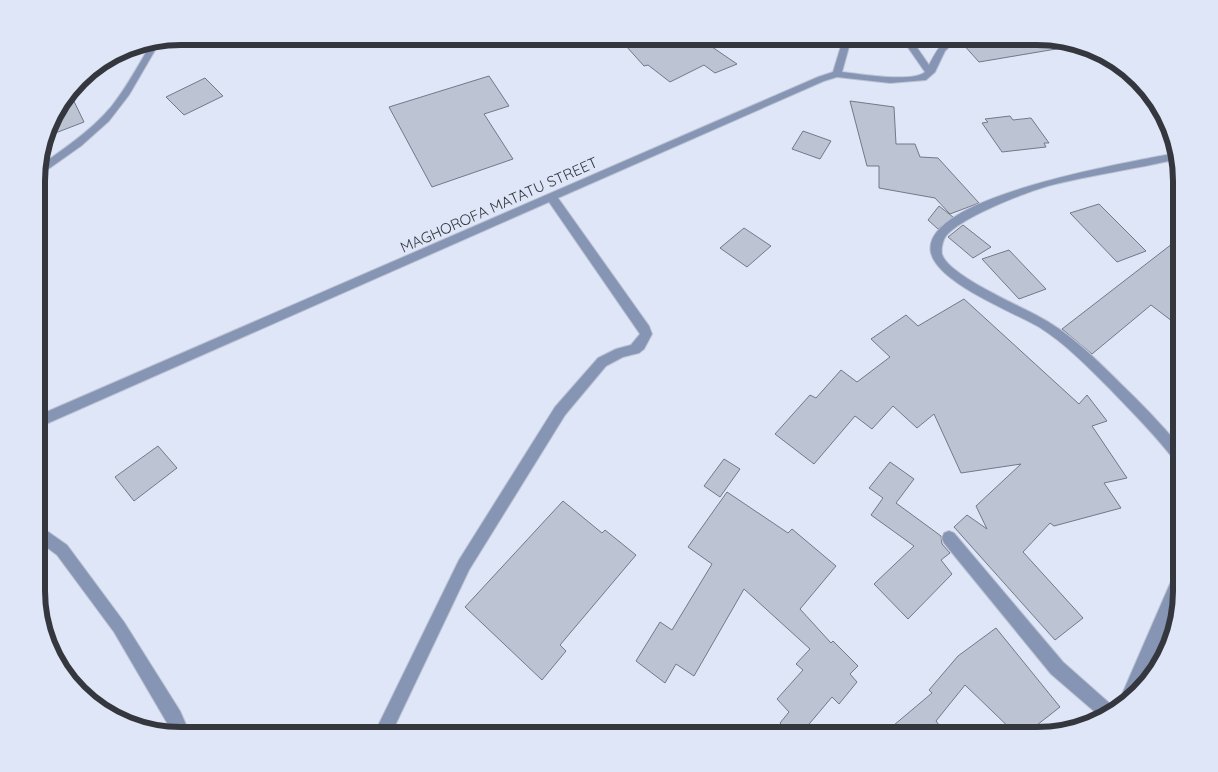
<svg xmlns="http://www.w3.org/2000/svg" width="1218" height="772" font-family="Quicksand,sans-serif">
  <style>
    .building { fill: #bcc4d4; stroke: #727988 }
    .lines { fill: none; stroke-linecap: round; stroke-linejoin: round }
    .minor-casing { stroke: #bcc3d2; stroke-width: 2 }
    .minor { fill: #8795b4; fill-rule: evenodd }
    .labels { text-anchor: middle; stroke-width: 4; stroke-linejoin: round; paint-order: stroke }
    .street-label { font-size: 15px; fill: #34373e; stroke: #dee6f7 }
    .rim { fill: none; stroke: #34373e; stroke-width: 6 }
  </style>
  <rect width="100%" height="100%" fill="#dee6f7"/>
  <path class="building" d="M 617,36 L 696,36 L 737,64 L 715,73 L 704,65 L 670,82 L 648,65 L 644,66 Z
    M 1012,36 L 1037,36 L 1068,46 L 1068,47 L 979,62 L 962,43 Z
    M 489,76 L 509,106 L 484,114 L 513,159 L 432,187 L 389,107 Z
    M 205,78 L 223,96 L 184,115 L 166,97 Z
    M 70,93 L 84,122 L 45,137 L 51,117 Z
    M 850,101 L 894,107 L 896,144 L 915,144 L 920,157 L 938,158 L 979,203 L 950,214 L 935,198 L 879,188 L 879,166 L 867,166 Z
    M 1010,116 L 1013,120 L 1031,118 L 1049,143 L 1044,143 L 1046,147 L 1002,152 L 982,123 L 988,122 L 985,119 Z
    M 803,131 L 831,141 L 820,159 L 792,149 Z
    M 1099,204 L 1146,251 L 1117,262 L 1070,213 Z
    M 939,206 L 953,217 L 938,229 L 928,220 Z
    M 963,225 L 991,247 L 973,258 L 948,237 Z
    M 744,228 L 771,246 L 747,267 L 720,248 Z
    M 1181,237 L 1181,328 L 1151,305 L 1092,354 L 1062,329 Z
    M 1009,250 L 1046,289 L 1019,299 L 982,259 Z
    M 964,299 L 1079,404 L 1087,395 L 1107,421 L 1092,426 L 1127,478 L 1104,483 L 1121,508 L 1054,526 L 1050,523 L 1023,552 L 1083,618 L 1055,640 L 954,527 L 967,515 L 987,529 L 976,506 L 1021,464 L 961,473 L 934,414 L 917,428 L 893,406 L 872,429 L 855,416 L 814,464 L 775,434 L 810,395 L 816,398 L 841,370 L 857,382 L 890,357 L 871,339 L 906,315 L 918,326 Z
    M 158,446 L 177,468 L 134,501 L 115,477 Z
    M 724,459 L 740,469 L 720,497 L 704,486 Z
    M 890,462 L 914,479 L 896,503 L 941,536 L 942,544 L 950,553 L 941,560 L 952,574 L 908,619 L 874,584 L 914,546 L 871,515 L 883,498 L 869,488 Z
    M 727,492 L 788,533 L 792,529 L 836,566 L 800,609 L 831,643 L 833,641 L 858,666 L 850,674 L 857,682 L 839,704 L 832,697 L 799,736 L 791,736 L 780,723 L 789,712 L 777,699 L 803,670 L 796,664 L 810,649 L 744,589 L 694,676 L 676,664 L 665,683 L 636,661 L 660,622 L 672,630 L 712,564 L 688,547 Z
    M 563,501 L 602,533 L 605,530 L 636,555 L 560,645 L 566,651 L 542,680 L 465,607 Z
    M 996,628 L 1060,707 L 1037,725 L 1048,735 L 1017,735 L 965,685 L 936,721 L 947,735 L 881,736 L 932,693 L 929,690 L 958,656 Z"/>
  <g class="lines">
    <defs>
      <path id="minor" d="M 844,36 L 852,36 L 842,72 C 860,74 912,83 925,72 L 900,36 L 909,36 L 929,65 C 939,46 944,36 967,36 L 951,45 L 945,51 L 935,72 L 926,80 L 890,83 L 837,77 L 824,81 L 558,198 L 649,326 L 652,334 L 644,349 L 639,353 L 623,357 L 606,366 L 565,415 L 469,570 L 390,736 L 373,736 L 459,560 L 555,407 L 598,358 L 616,349 L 631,345 L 640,334 L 549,202 L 37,428 L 37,416 L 818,77 L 833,72 Z
        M 161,40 L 129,95 L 109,121 L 81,146 L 37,177 L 37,168 C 63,149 90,132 111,107 C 127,87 139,64 152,42 Z
        M 1176,153 L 1178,159 C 1135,169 1091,175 1048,186 C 1024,193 961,217 946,236 C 943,240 941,248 942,254 C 948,275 1016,304 1036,315 C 1069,332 1095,358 1121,384 C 1141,403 1160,423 1178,444 L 1181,448 L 1181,464 L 1176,462 C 1156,436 1133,413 1110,389 C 1088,367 1066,344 1039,327 C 1013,312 938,283 931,253 C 918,196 1137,161 1176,153 Z
        M 37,524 L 67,545 L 124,622 L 180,711 L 191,736 L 173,733 L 114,632 L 57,555 L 37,540 Z
        M 949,531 L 954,533 L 1063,662 L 1116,709 L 1109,716 L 1102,718 L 1051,674 L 944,543 L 942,538 L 944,533 Z
        M 1181,568 L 1181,593 L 1167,628 L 1143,685 L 1123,703 L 1121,698 L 1123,692 L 1176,570 Z"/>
    </defs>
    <use href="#minor" class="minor-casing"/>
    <use href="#minor" class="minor"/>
  </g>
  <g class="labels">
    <g class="street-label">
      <text transform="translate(499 205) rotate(-24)" y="5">MAGHOROFA MATATU STREET</text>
    </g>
  </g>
  <path d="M0 0H1218V772H0ZM181 45H1037A136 136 0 0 1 1173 181V591A136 136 0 0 1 1037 727H181A136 136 0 0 1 45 591V181A136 136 0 0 1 181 45Z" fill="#dee6f7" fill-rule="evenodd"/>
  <path class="rim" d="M181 45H1037A136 136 0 0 1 1173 181V591A136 136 0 0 1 1037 727H181A136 136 0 0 1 45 591V181A136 136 0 0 1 181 45Z"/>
</svg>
